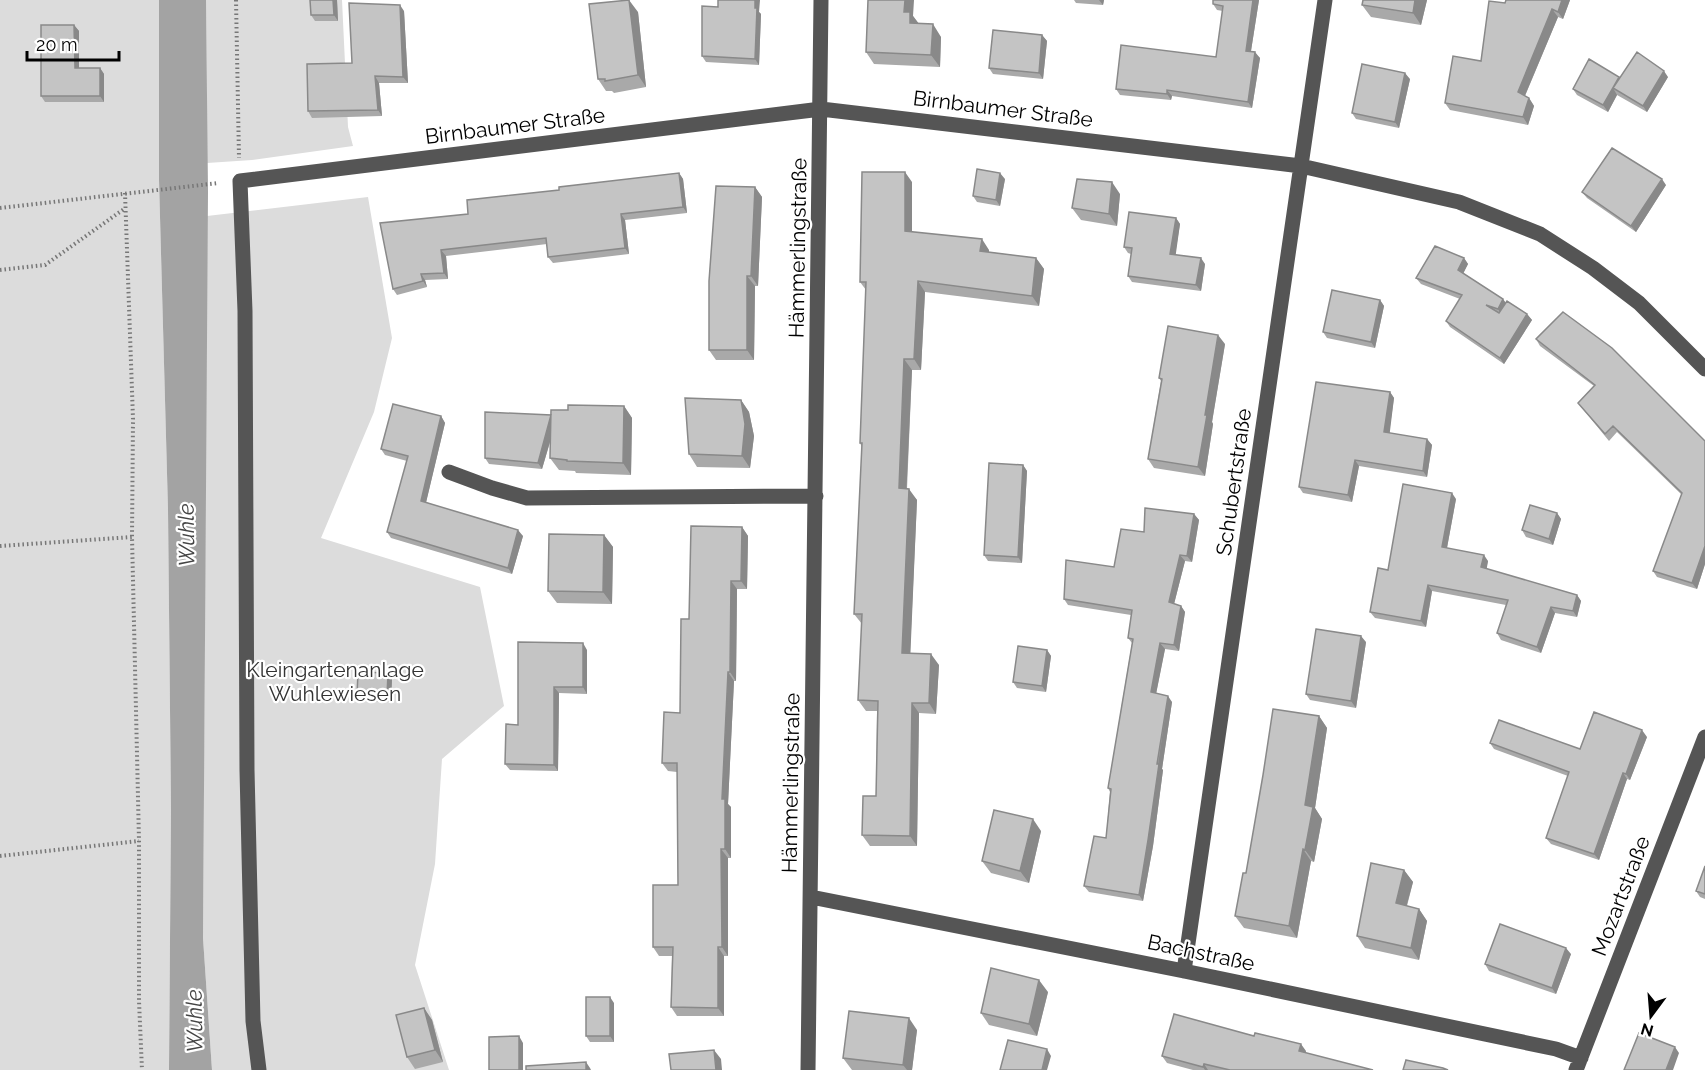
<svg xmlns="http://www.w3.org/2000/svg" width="1705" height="1070" font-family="Raleway,sans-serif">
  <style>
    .green { fill: #dcdcdc }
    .water { fill: #a3a3a3 }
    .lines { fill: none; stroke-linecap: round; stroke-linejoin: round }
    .path { stroke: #777; stroke-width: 4; stroke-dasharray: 1.5 3; stroke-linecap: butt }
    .minor { stroke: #555; stroke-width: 15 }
    .wall { fill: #a9a9a9 }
    .shaded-wall { fill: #898989 }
    .building { fill: #c4c4c4; stroke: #898989; stroke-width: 1.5 }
    .labels { text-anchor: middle; stroke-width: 4.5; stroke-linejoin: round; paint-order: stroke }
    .street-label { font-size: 21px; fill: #000; stroke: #fff }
    .park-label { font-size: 21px; fill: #333; stroke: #fff }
    .water-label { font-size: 22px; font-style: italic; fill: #444; stroke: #fff }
  </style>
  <rect width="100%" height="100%" fill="#fff"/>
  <path class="green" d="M 0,0 L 159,0 L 159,180 L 168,510 L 171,809 L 169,1070 L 0,1070 Z
    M 206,0 L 342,0 L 348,127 L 353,146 L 252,160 L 207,163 Z
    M 368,197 L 392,338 L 374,412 L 321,538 L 480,587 L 504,706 L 442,759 L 435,864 L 415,965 L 449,1070 L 212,1070 L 203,938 L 207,216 Z"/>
  <path class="water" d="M 159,0 L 206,0 L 208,192 L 203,938 L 212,1070 L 169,1070 L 171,809 L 168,510 L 159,180 Z"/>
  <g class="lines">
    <path class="path" d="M 236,0 L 239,158
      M 125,193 L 133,419 L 132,537 L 139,841 L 139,1001 L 142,1070
      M 0,208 L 219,183
      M 0,270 L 45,265 L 124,209
      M 0,546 L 132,537
      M 0,856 L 139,841"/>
    <path class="minor" d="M 449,472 L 492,488 L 527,498 L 816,496
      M 811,897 L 1184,971 L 1556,1049 L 1581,1058
      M 1184,971 L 1325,0
      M 259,1070 L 253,1021 L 247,770 L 245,311 L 240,181 L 821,109 L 1301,166 L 1459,202 L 1540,234 L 1593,268 L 1639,303 L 1705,369
      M 808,1070 L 821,0
      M 1576,1070 L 1705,737"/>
  </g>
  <path class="wall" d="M 337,0 L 338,21 L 315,21 L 311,15 Z
    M 1074,0 L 1104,0 L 1103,5 L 1076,3 Z
    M 1213,0 L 1259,0 L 1251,51 L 1260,58 L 1252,108 L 1172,96 L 1171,100 L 1120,95 L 1116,89 L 1216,57 L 1223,11 L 1217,10 L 1213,4 Z
    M 1363,0 L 1427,0 L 1421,25 L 1371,17 L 1362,5 Z
    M 1506,0 L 1570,0 L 1563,19 L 1558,17 L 1525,96 L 1529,98 L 1534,106 L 1528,125 L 1450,110 L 1445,103 L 1481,61 Z
    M 404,11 L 408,83 L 379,83 L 382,116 L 312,118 L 308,111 L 352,63 Z
    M 638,12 L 646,87 L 614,93 L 612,91 L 606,91 L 598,79 Z
    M 759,12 L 761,14 L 759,65 L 706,62 L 702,56 Z
    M 913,16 L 919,24 L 941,37 L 940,67 L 874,64 L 866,52 Z
    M 74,25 L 79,31 L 79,68 L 100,68 L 104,74 L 104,102 L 45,102 L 41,96 Z
    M 1042,35 L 1047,41 L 1043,79 L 993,74 L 989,68 Z
    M 1668,77 L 1647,112 L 1617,95 L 1608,112 L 1577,95 L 1573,89 L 1619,78 Z
    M 1410,79 L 1399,128 L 1356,119 L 1352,113 Z
    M 679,173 L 683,179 L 687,213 L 625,220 L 629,254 L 553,263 L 548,257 L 547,244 L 446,256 L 448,279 L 425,280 L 427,287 L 397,295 L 393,289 L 468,214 L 559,190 Z
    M 1005,179 L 1000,206 L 977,202 L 973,196 Z
    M 912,182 L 912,232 L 989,250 L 989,252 L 1036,258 L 1044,269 L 1039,306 L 925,292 L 921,370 L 912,370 L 907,489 L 917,500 L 910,653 L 939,665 L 936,714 L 919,713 L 917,846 L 870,846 L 862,835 L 876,796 L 877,711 L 866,711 L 858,700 L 862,624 L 854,614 L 862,447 L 860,443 L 866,290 L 860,282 Z
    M 1666,185 L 1636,232 L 1587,198 L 1582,192 Z
    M 755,187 L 762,197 L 758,286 L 755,286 L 754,360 L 716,360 L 709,350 Z
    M 1120,194 L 1117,226 L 1081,220 L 1072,208 Z
    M 1176,218 L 1180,224 L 1175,255 L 1205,264 L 1201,291 L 1132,282 L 1128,276 L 1131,254 L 1128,253 L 1124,247 Z
    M 1464,258 L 1468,264 L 1463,273 L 1503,299 L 1506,303 L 1527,314 L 1532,320 L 1504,364 L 1450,327 L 1446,321 L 1460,299 L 1421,284 L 1416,278 Z
    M 1380,300 L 1384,306 L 1375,348 L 1327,338 L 1323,332 Z
    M 1536,339 L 1705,441 L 1705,564 L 1697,589 L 1657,577 L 1653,571 L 1682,495 L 1617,432 L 1609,441 L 1578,403 L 1594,386 L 1540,346 Z
    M 1225,344 L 1212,422 L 1213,424 L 1205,476 L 1154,468 L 1148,459 L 1161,381 L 1159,378 Z
    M 1390,392 L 1394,398 L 1389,433 L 1427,439 L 1432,445 L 1427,477 L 1359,466 L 1352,502 L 1303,493 L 1299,487 Z
    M 741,400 L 749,412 L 754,436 L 750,468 L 697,467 L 689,454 Z
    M 624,406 L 632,418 L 631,475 L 576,473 L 575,471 L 559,470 L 550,458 L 551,439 L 542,469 L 489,464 L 485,458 L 551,415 L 568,410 Z
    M 441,416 L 445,423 L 426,502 L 523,536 L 512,574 L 391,538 L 387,532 L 407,461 L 385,455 L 381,449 Z
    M 1023,465 L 1027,471 L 1022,563 L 988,561 L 984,555 Z
    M 1456,499 L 1447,548 L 1488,561 L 1486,569 L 1577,595 L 1581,601 L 1577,617 L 1555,613 L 1541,653 L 1501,640 L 1497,633 L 1506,605 L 1432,591 L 1426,627 L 1375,618 L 1370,612 L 1388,570 Z
    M 1557,513 L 1561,519 L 1553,545 L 1526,537 L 1522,530 Z
    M 1194,514 L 1199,520 L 1192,562 L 1185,561 L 1174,604 L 1181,606 L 1185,612 L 1179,651 L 1165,649 L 1156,694 L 1172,702 L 1162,769 L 1163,770 L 1153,846 L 1143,901 L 1089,892 L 1084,886 L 1106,838 L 1110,792 L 1108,788 L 1132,643 L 1128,638 L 1131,615 L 1068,605 L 1064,599 L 1114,567 L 1144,532 Z
    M 742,527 L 748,536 L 747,589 L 737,589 L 736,681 L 734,681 L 728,804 L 731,807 L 731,858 L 728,858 L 728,956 L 724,956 L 724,1016 L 677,1016 L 671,1007 L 672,956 L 659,956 L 653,947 L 678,885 L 677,772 L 668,771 L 662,763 L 680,713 L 689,619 Z
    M 604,535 L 613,547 L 612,604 L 557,603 L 548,591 Z
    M 1366,642 L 1356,708 L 1310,700 L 1306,694 Z
    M 587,650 L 587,694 L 559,693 L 558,771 L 510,770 L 505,764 L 518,725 Z
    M 1047,650 L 1051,656 L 1046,692 L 1017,688 L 1013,682 Z
    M 392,679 L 391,702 L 361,701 L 357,695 Z
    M 1319,716 L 1327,728 L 1315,808 L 1322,819 L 1314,862 L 1311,861 L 1297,938 L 1244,928 L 1235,916 L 1246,873 Z
    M 1647,737 L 1630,780 L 1627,779 L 1599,860 L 1551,844 L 1546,838 L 1568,776 L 1494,749 L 1490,743 L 1580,749 Z
    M 1041,831 L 1029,883 L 991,873 L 982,861 Z
    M 1705,866 L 1705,899 L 1700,897 L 1696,891 Z
    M 1404,870 L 1413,882 L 1407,906 L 1419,909 L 1427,921 L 1419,960 L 1365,948 L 1357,936 Z
    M 1571,954 L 1556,994 L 1489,971 L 1485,964 Z
    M 1048,992 L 1037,1036 L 989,1025 L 981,1013 Z
    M 614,1003 L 614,1042 L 590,1042 L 586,1036 Z
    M 424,1008 L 432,1020 L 443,1062 L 415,1069 L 407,1057 Z
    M 917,1030 L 912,1070 L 852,1070 L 843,1058 Z
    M 1306,1051 L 1305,1053 L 1373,1070 L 1193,1070 L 1167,1063 L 1162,1056 Z"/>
  <path class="shaded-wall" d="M 333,0 L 337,0 L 338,21 L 334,15 Z
    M 629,0 L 638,12 L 646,87 L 638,75 Z
    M 755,0 L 760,0 L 759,12 L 761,14 L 759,65 L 755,59 Z
    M 905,0 L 914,0 L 913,16 L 919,24 L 910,23 L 904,12 Z
    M 1099,0 L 1104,0 L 1103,5 Z
    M 1253,0 L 1259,0 L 1250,57 L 1246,51 Z
    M 1415,0 L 1427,0 L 1421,25 L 1413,13 Z
    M 1562,0 L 1570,0 L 1563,19 L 1558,12 Z
    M 400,5 L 404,11 L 408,83 L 403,77 Z
    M 1552,9 L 1558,17 L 1523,100 L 1518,92 Z
    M 933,24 L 941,37 L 940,67 L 931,55 Z
    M 74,25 L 79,31 L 79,74 L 75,68 Z
    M 1042,35 L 1047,41 L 1043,79 L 1039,73 Z
    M 1255,52 L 1260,58 L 1252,108 L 1248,102 Z
    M 100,68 L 104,74 L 104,102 L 100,96 Z
    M 1664,71 L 1668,77 L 1647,112 L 1643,106 Z
    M 1405,73 L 1410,79 L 1399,128 L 1395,122 Z
    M 375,76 L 379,83 L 382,116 L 378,110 Z
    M 1613,88 L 1617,95 L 1608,112 L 1603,105 Z
    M 1167,90 L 1172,96 L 1171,100 L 1167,94 Z
    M 1529,98 L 1534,106 L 1528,125 L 1523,117 Z
    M 905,172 L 912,182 L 912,242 L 905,231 Z
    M 679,173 L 683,179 L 687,213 L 683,207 Z
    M 1000,173 L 1005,179 L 1000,206 L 996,200 Z
    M 1662,179 L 1666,185 L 1636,232 L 1631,226 Z
    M 1112,182 L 1120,194 L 1117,226 L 1109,214 Z
    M 755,187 L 762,197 L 758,286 L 751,276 Z
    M 621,214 L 625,220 L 629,254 L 625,248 Z
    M 1176,218 L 1180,224 L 1175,260 L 1170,254 Z
    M 982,239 L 989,250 L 988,262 L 980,251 Z
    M 441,250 L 446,256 L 448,279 L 444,273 Z
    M 1036,258 L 1044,269 L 1039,306 L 1032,296 Z
    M 1201,258 L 1205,264 L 1201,291 L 1196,285 Z
    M 1464,258 L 1468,264 L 1462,276 L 1458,270 Z
    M 421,274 L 425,280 L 427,287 L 423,281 Z
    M 747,276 L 755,286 L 754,360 L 747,350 Z
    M 918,281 L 925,292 L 921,370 L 914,359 Z
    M 1503,299 L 1507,305 L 1502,316 L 1498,309 Z
    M 1380,300 L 1384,306 L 1375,348 L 1371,342 Z
    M 1527,314 L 1532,320 L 1504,364 L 1500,358 Z
    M 1218,335 L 1225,344 L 1212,422 L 1213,424 L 1205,476 L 1198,467 L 1205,415 Z
    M 904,359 L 912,370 L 906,499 L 899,488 Z
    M 1390,392 L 1394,398 L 1389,439 L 1384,432 Z
    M 741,400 L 749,412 L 754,436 L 750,468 L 742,456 Z
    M 624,406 L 632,418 L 631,475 L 623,463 Z
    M 551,415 L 556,421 L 542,469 L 538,463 Z
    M 441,416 L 445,423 L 425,507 L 421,501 Z
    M 1427,439 L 1432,445 L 1427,477 L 1423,471 Z
    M 1355,460 L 1359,466 L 1352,502 L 1348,495 Z
    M 1023,465 L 1027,471 L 1022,563 L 1018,557 Z
    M 909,489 L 917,500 L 910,663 L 902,653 Z
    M 1452,493 L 1456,499 L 1446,553 L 1442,547 Z
    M 1557,513 L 1561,519 L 1553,545 L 1549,539 Z
    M 1194,514 L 1199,520 L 1192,562 L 1187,556 Z
    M 742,527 L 748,536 L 747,589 L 741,581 Z
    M 518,530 L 523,536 L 512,574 L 508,568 Z
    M 604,535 L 613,547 L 612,604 L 603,592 Z
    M 1705,546 L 1705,564 L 1697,589 L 1692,583 Z
    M 1180,555 L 1185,561 L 1173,608 L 1169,602 Z
    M 1484,555 L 1488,561 L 1486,573 L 1481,567 Z
    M 731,581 L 737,589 L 736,681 L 730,672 Z
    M 1428,585 L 1432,591 L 1426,627 L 1421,621 Z
    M 1577,595 L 1581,601 L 1577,617 L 1573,611 Z
    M 1181,606 L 1185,612 L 1179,651 L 1174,645 Z
    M 1551,607 L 1555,613 L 1541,653 L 1537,647 Z
    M 1361,636 L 1366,642 L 1356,708 L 1351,701 Z
    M 583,643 L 587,650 L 587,694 L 583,687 Z
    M 1160,643 L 1165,649 L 1155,699 L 1151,692 Z
    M 1047,650 L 1051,656 L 1046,692 L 1042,686 Z
    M 931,654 L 939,665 L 936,714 L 929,703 Z
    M 728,672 L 734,681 L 728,804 L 731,807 L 731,858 L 725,849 L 722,799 Z
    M 388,673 L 392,679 L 391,702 L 387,696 Z
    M 554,687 L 559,693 L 558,771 L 554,765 Z
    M 1168,696 L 1172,702 L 1162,769 L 1163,770 L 1153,846 L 1143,901 L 1139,895 Z
    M 912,703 L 919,713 L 917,846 L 910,836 Z
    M 1319,716 L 1327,728 L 1315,808 L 1322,819 L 1314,862 L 1305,850 L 1305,805 Z
    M 1642,730 L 1647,737 L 1630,780 L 1626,774 Z
    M 1623,773 L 1627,779 L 1599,860 L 1594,854 Z
    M 1033,819 L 1041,831 L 1029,883 L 1020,871 Z
    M 721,849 L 728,858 L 728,956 L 722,947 Z
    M 1303,849 L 1311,861 L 1297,938 L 1289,926 Z
    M 1404,870 L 1413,882 L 1404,915 L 1396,903 Z
    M 1419,909 L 1427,921 L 1419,960 L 1411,948 Z
    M 718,947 L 724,956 L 724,1016 L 718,1008 Z
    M 1566,948 L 1571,954 L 1556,994 L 1552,988 Z
    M 1039,980 L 1048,992 L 1037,1036 L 1029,1024 Z
    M 610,997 L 614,1003 L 614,1042 L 610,1036 Z
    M 424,1008 L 432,1020 L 443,1062 L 435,1050 Z
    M 909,1018 L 917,1030 L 912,1070 L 907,1070 L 903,1065 Z
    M 519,1036 L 523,1043 L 523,1070 L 519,1070 Z
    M 1301,1044 L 1306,1051 L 1304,1058 L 1299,1051 Z
    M 1675,1047 L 1679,1053 L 1673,1070 L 1666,1070 Z
    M 1047,1049 L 1051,1056 L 1047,1070 L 1042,1070 Z
    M 714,1050 L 721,1059 L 722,1070 L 716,1070 Z
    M 586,1062 L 590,1068 L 591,1070 L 586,1070 Z
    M 1204,1064 L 1208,1070 L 1205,1070 L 1203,1067 Z"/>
  <path class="building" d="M 310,0 L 333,0 L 334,15 L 311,15 Z
    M 629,0 L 638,75 L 605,81 L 605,79 L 598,79 L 589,4 Z
    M 718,0 L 755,0 L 755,8 L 757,8 L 755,59 L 702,56 L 702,6 L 718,7 Z
    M 868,0 L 905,0 L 904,12 L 910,12 L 910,23 L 933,24 L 931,55 L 866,52 Z
    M 1213,0 L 1253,0 L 1246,51 L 1255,52 L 1248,102 L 1167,90 L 1167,94 L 1116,89 L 1121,45 L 1216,57 L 1223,6 L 1213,4 Z
    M 1363,0 L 1415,0 L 1413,13 L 1362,5 Z
    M 1506,0 L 1562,0 L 1558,12 L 1552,9 L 1518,92 L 1529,98 L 1523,117 L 1445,103 L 1453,56 L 1481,61 L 1489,1 L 1505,3 Z
    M 349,3 L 400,5 L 403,77 L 375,76 L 378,110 L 308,111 L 307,64 L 352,63 Z
    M 41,25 L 74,25 L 75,68 L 100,68 L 100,96 L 41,96 Z
    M 993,30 L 1042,35 L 1039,73 L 989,68 Z
    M 1637,52 L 1664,71 L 1643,106 L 1613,88 Z
    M 1589,59 L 1619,77 L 1603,105 L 1573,89 Z
    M 1362,64 L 1405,73 L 1395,122 L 1352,113 Z
    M 1612,148 L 1662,179 L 1631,226 L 1582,192 Z
    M 977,169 L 1000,173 L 996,200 L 973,196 Z
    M 862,172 L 905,172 L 905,231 L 982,239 L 980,251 L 1036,258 L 1032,296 L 918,281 L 914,359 L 904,359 L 899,488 L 909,489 L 902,653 L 931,654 L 929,703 L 912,703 L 910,836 L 862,835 L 863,796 L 876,796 L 878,701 L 858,700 L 862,614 L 854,614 L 862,443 L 860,443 L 866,282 L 860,282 Z
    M 679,173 L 683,207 L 621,214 L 625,248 L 548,257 L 546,238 L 441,250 L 444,273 L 421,274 L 423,281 L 393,289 L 380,223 L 468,214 L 467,200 L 559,190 L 559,187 Z
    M 1077,179 L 1112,182 L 1109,214 L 1072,208 Z
    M 716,186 L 755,187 L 751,276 L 747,276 L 747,350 L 709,350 L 709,281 Z
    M 1129,212 L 1176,218 L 1170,254 L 1201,258 L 1196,285 L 1128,276 L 1132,248 L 1124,247 Z
    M 1435,246 L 1464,258 L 1458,270 L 1503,299 L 1498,309 L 1486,305 L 1499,313 L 1507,301 L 1527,314 L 1500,358 L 1446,321 L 1462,295 L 1416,278 Z
    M 1332,290 L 1380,300 L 1371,342 L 1323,332 Z
    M 1563,312 L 1612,348 L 1705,441 L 1705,546 L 1692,583 L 1653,571 L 1682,493 L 1613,426 L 1605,434 L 1578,403 L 1595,385 L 1536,339 Z
    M 1168,326 L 1218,335 L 1205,415 L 1207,415 L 1198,467 L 1148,459 L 1162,379 L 1159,378 Z
    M 1316,382 L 1390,392 L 1384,432 L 1427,439 L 1423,471 L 1355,460 L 1348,495 L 1299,487 Z
    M 685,398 L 741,400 L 745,424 L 742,456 L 689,454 Z
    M 393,404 L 441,416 L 421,501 L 518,530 L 508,568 L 387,532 L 408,456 L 381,449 Z
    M 568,405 L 624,406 L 623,463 L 567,461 L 567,460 L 550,458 L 551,410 L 568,410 Z
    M 485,412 L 551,415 L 538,463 L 485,458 Z
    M 989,463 L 1023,465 L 1018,557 L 984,555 Z
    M 1403,484 L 1452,493 L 1442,547 L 1484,555 L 1481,567 L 1577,595 L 1573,611 L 1551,607 L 1537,647 L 1497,633 L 1508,600 L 1428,585 L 1421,621 L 1370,612 L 1378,568 L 1388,570 Z
    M 1530,505 L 1557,513 L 1549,539 L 1522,530 Z
    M 1145,508 L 1194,514 L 1187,556 L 1180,555 L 1169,602 L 1181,606 L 1174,645 L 1160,643 L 1151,692 L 1168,696 L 1157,764 L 1159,764 L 1148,840 L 1139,895 L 1084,886 L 1094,836 L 1106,838 L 1111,789 L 1108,788 L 1133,639 L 1128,638 L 1132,610 L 1064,599 L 1066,560 L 1114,567 L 1121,529 L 1144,532 Z
    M 691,526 L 742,527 L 741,581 L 731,581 L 730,672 L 728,672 L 722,799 L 725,799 L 725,849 L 721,849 L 722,947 L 718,947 L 718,1008 L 671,1007 L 673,947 L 653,947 L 653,885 L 678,885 L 677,763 L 662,763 L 664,712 L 680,713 L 681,619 L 689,619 Z
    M 549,534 L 604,535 L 603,592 L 548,591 Z
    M 1316,629 L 1361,636 L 1351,701 L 1306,694 Z
    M 518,642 L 583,643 L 583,687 L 554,687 L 554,765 L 505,764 L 506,724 L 518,725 Z
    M 1018,646 L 1047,650 L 1042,686 L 1013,682 Z
    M 358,672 L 388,673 L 387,696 L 357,695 Z
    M 1273,709 L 1319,716 L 1305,805 L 1313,807 L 1305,850 L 1303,849 L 1289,926 L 1235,916 L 1243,873 L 1246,873 L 1263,775 Z
    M 1594,712 L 1642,730 L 1626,774 L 1623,773 L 1594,854 L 1546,838 L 1569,772 L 1490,743 L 1499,720 L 1580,749 Z
    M 994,810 L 1033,819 L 1020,871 L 982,861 Z
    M 1371,863 L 1404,870 L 1396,903 L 1419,909 L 1411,948 L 1357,936 Z
    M 1705,866 L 1705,894 L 1696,891 Z
    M 1500,924 L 1566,948 L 1552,988 L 1485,964 Z
    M 991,968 L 1039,980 L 1029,1024 L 981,1013 Z
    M 586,997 L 610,997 L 610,1036 L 586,1036 Z
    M 424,1008 L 435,1050 L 407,1057 L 396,1015 Z
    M 849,1011 L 909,1018 L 903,1065 L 843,1058 Z
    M 1174,1014 L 1254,1036 L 1255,1033 L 1301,1044 L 1299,1051 L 1373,1070 L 1230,1070 L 1204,1064 L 1203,1067 L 1162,1056 Z
    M 1639,1033 L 1675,1047 L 1666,1070 L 1624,1070 Z
    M 519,1036 L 519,1070 L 489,1070 L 489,1037 Z
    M 1008,1040 L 1047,1049 L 1042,1070 L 1000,1070 Z
    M 714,1050 L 716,1070 L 671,1070 L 669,1054 Z
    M 1406,1060 L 1443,1068 L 1448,1070 L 1403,1070 Z
    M 586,1062 L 586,1070 L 526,1070 L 526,1066 Z"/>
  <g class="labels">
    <g class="street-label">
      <text transform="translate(1003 109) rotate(7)" y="7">Birnbaumer Straße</text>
      <text transform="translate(515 126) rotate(-7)" y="7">Birnbaumer Straße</text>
      <text transform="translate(798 248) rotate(-89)" y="7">Hämmerlingstraße</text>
      <text transform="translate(1234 482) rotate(-82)" y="7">Schubertstraße</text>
      <text transform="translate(791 783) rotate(-89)" y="7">Hämmerlingstraße</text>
      <text transform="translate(1621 896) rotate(-69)" y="7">Mozartstraße</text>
      <text transform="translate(1201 953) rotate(12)" y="7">Bachstraße</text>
    </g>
    <g class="park-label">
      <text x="335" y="677">Kleingartenanlage<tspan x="335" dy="24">Wuhlewiesen</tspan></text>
    </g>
    <g class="water-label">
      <text transform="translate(186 535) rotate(-91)" y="8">Wuhle</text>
      <text transform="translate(194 1021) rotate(-91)" y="8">Wuhle</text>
    </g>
  </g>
  <g transform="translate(1651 1016) rotate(196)" stroke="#ffffff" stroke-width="4.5" paint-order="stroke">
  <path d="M0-4.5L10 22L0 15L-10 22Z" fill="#000000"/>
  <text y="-9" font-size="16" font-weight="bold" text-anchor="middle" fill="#000000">N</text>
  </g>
  <path d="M27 51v9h92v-9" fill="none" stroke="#000000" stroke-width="3"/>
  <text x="36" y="51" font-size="18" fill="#000000" stroke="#ffffff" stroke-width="4.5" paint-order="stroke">20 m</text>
</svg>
